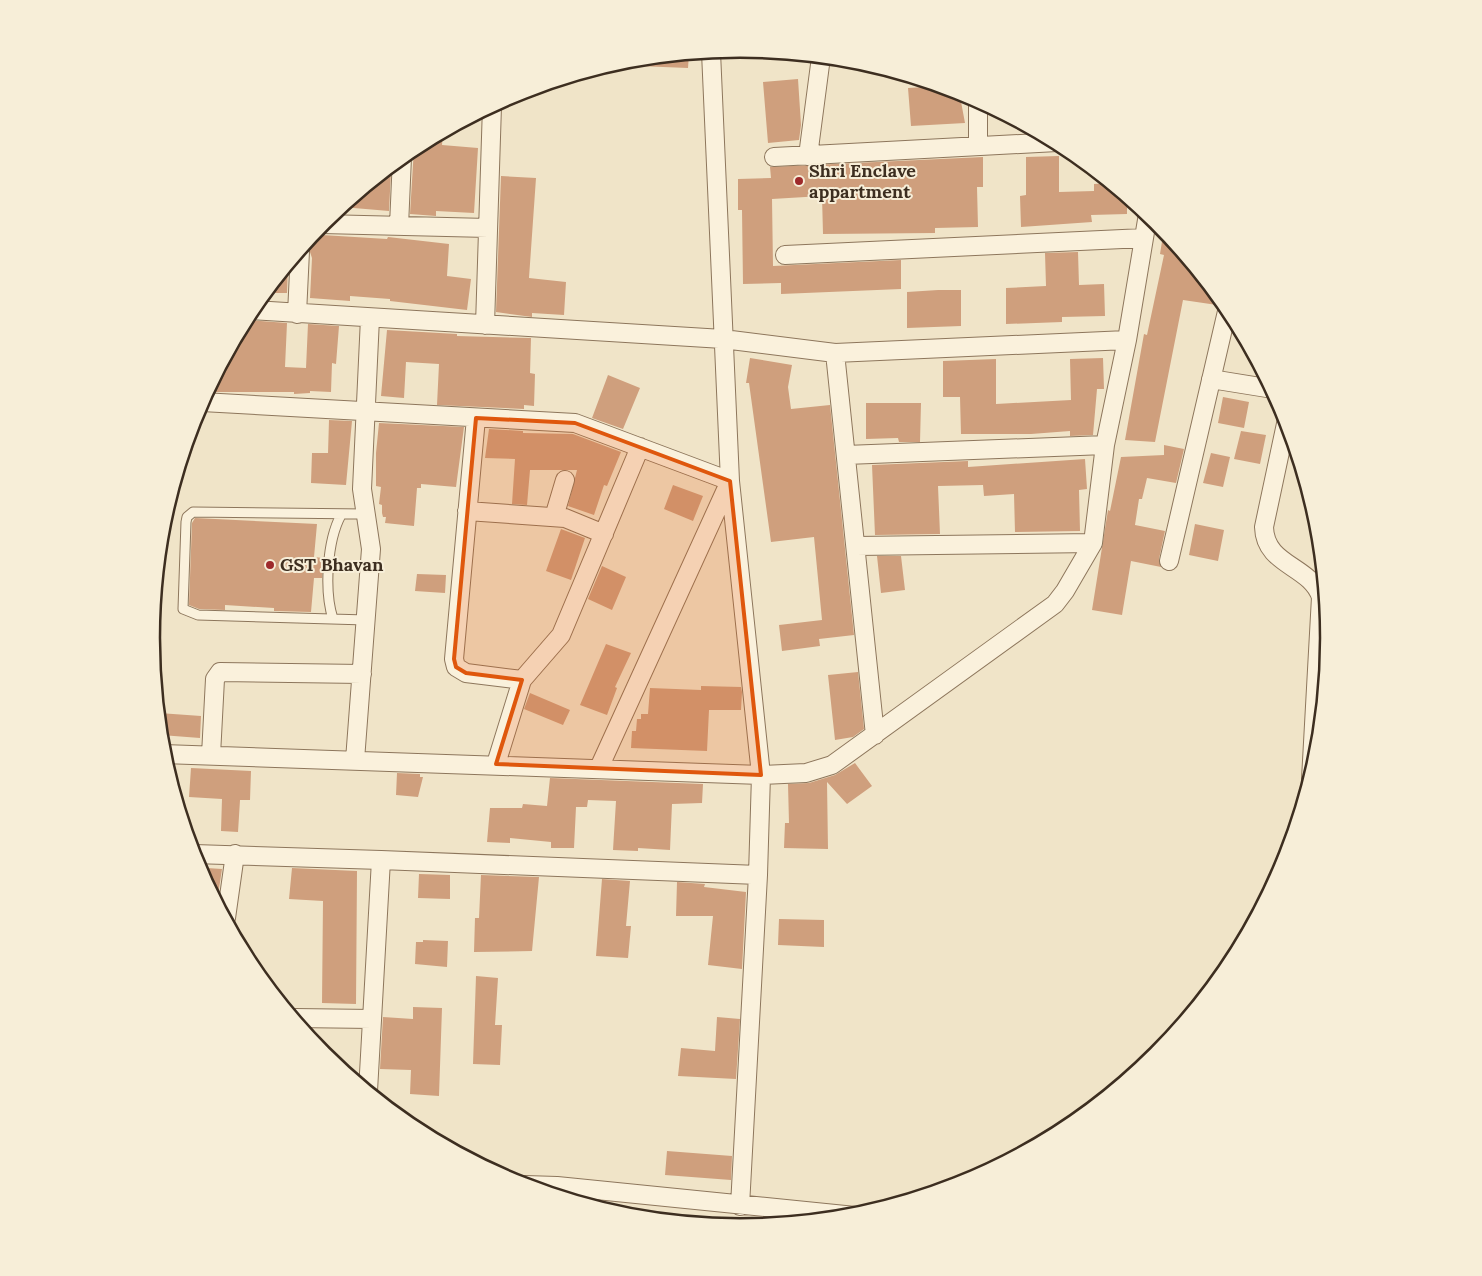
<svg xmlns="http://www.w3.org/2000/svg" width="1482" height="1276" font-family="Lora,serif">
  <style>
    .building { fill: #cf9f7d }
    .lines { fill: none; stroke-linecap: round; stroke-linejoin: round }
    .lane-casing { stroke: #8d765c; stroke-width: 11 }
    .street-casing { stroke: #8d765c; stroke-width: 20 }
    .lane { stroke: #faf1dc; stroke-width: 9 }
    .street { stroke: #faf1dc; stroke-width: 18 }
    .marked { fill: #df570d; fill-opacity: 0.2; stroke: #df570d; stroke-width: 4; stroke-linejoin: round }
    .poi-dot { fill: #9e2a2b; stroke: #f7eed8; stroke-width: 2 }
    .labels { text-anchor: middle; stroke-width: 4; stroke-linejoin: round; paint-order: stroke }
    .poi-label { font-size: 18px; font-weight: bold; fill: #3d2e20; stroke: #f7eed8; text-anchor: start }
    .rim { fill: none; stroke: #3d2e20; stroke-width: 2.5 }
  </style>
  <rect width="100%" height="100%" fill="#f0e4c8"/>
  <path class="building" d="M 689,54 L 688,68 L 638,66 L 638,59 Z
    M 798,79 L 801,125 L 799,140 L 768,143 L 763,82 Z
    M 942,86 L 959,91 L 965,123 L 911,126 L 908,88 Z
    M 443,132 L 442,145 L 478,148 L 474,213 L 436,211 L 436,216 L 410,214 L 414,148 Z
    M 1059,156 L 1059,192 L 1094,191 L 1094,184 L 1111,183 L 1127,196 L 1127,214 L 1091,215 L 1092,222 L 1021,227 L 1020,196 L 1026,195 L 1026,157 Z
    M 983,157 L 983,187 L 977,187 L 978,227 L 935,228 L 935,233 L 823,234 L 822,196 L 772,199 L 773,266 L 901,260 L 901,289 L 781,294 L 781,283 L 743,284 L 742,210 L 738,210 L 738,179 L 771,178 L 770,167 Z
    M 386,170 L 391,171 L 389,211 L 342,207 Z
    M 501,176 L 536,178 L 529,278 L 566,282 L 564,315 L 532,313 L 532,317 L 496,312 Z
    M 1164,229 L 1221,299 L 1217,305 L 1183,300 L 1155,442 L 1125,440 L 1144,334 L 1147,335 L 1164,255 L 1160,254 Z
    M 316,232 L 322,235 L 387,239 L 388,237 L 449,244 L 447,276 L 471,279 L 467,310 L 390,301 L 390,299 L 350,296 L 350,301 L 310,298 L 312,258 L 307,243 Z
    M 1078,252 L 1079,285 L 1104,284 L 1105,316 L 1062,317 L 1062,322 L 1006,324 L 1006,288 L 1046,286 L 1045,253 Z
    M 288,265 L 287,293 L 266,293 L 276,280 Z
    M 938,290 L 961,290 L 961,326 L 907,328 L 907,292 Z
    M 246,320 L 287,323 L 285,367 L 306,368 L 308,324 L 339,326 L 336,364 L 332,363 L 331,392 L 310,391 L 310,393 L 294,394 L 294,392 L 212,392 L 212,384 Z
    M 387,330 L 457,334 L 457,336 L 531,338 L 530,373 L 535,374 L 534,406 L 524,405 L 524,409 L 437,405 L 439,364 L 406,362 L 404,398 L 381,396 Z
    M 750,358 L 792,365 L 788,387 L 791,409 L 830,405 L 854,635 L 819,639 L 820,646 L 782,651 L 779,625 L 822,620 L 814,537 L 771,542 L 749,383 L 746,383 Z
    M 1103,358 L 1104,389 L 1097,389 L 1093,435 L 1070,436 L 1070,431 L 1031,434 L 961,434 L 960,397 L 943,397 L 943,361 L 996,359 L 996,404 L 1071,400 L 1070,359 Z
    M 608,375 L 640,388 L 623,429 L 592,418 Z
    M 1223,397 L 1249,402 L 1244,428 L 1218,423 Z
    M 866,403 L 921,403 L 920,442 L 899,442 L 898,438 L 866,439 Z
    M 329,420 L 352,421 L 346,485 L 311,483 L 312,453 L 328,453 Z
    M 379,423 L 464,427 L 456,487 L 421,484 L 421,488 L 417,488 L 414,526 L 385,523 L 386,517 L 383,517 L 382,513 L 382,505 L 379,504 L 381,487 L 376,486 L 376,453 Z
    M 489,429 L 523,431 L 523,433 L 573,434 L 621,452 L 607,486 L 604,485 L 594,515 L 568,506 L 577,470 L 530,470 L 527,505 L 512,504 L 515,459 L 485,458 Z
    M 1241,431 L 1266,435 L 1260,464 L 1234,459 Z
    M 1164,445 L 1184,449 L 1176,483 L 1147,478 L 1142,499 L 1139,499 L 1135,525 L 1165,531 L 1159,559 L 1161,567 L 1131,561 L 1122,615 L 1092,610 L 1108,510 L 1110,511 L 1121,457 L 1164,455 Z
    M 1211,453 L 1230,457 L 1223,487 L 1203,483 Z
    M 1085,459 L 1087,489 L 1079,490 L 1080,531 L 1015,532 L 1014,494 L 984,496 L 983,485 L 938,486 L 940,534 L 875,535 L 872,465 L 968,461 L 968,467 Z
    M 673,485 L 703,496 L 693,521 L 664,509 Z
    M 195,518 L 317,524 L 314,557 L 323,558 L 322,578 L 314,578 L 311,612 L 274,611 L 274,608 L 225,605 L 225,610 L 199,609 L 189,605 L 192,523 Z
    M 1195,524 L 1224,530 L 1218,561 L 1189,555 Z
    M 561,529 L 585,538 L 571,580 L 546,571 Z
    M 877,556 L 901,556 L 905,590 L 881,593 Z
    M 602,566 L 626,577 L 612,610 L 588,599 Z
    M 417,574 L 446,575 L 445,593 L 415,591 Z
    M 606,644 L 631,653 L 615,687 L 617,688 L 607,715 L 580,705 Z
    M 858,672 L 864,729 L 853,737 L 835,740 L 828,675 Z
    M 701,686 L 741,687 L 742,692 L 741,710 L 709,710 L 707,751 L 631,748 L 632,731 L 636,731 L 637,719 L 641,719 L 641,714 L 648,714 L 650,688 L 701,690 Z
    M 530,693 L 570,710 L 563,725 L 524,709 Z
    M 159,713 L 201,716 L 200,738 L 161,735 Z
    M 855,763 L 872,786 L 847,804 L 827,782 L 828,849 L 784,848 L 785,823 L 789,823 L 788,784 L 809,783 L 835,775 Z
    M 191,768 L 251,771 L 250,800 L 240,800 L 238,832 L 221,831 L 222,799 L 189,797 Z
    M 397,773 L 420,774 L 420,777 L 423,777 L 418,797 L 396,795 Z
    M 550,778 L 703,784 L 702,803 L 672,804 L 670,850 L 638,848 L 638,851 L 613,850 L 616,801 L 588,800 L 587,807 L 576,807 L 574,848 L 551,848 L 551,842 L 510,838 L 510,843 L 487,842 L 490,808 L 522,808 L 523,804 L 547,806 Z
    M 207,868 L 222,869 L 217,902 L 206,880 Z
    M 292,868 L 357,871 L 356,1004 L 322,1003 L 323,901 L 289,899 Z
    M 419,874 L 450,875 L 450,899 L 418,898 Z
    M 481,875 L 539,877 L 532,951 L 474,952 L 475,918 L 479,918 Z
    M 602,879 L 630,881 L 626,926 L 631,926 L 628,958 L 596,956 Z
    M 677,882 L 705,884 L 704,887 L 746,892 L 742,969 L 708,965 L 713,916 L 676,916 Z
    M 779,919 L 824,920 L 824,947 L 778,945 Z
    M 423,940 L 448,941 L 447,967 L 415,964 L 416,942 L 423,942 Z
    M 476,976 L 498,978 L 495,1025 L 502,1025 L 500,1065 L 473,1064 Z
    M 413,1007 L 442,1008 L 439,1096 L 410,1094 L 411,1070 L 380,1069 L 383,1017 L 413,1019 Z
    M 717,1017 L 740,1019 L 736,1079 L 678,1076 L 681,1048 L 715,1051 Z
    M 667,1151 L 732,1156 L 731,1180 L 665,1175 Z"/>
  <g class="lines">
    <defs>
      <path id="lane" d="M 365,514 L 193,512 L 187,517 L 186,522 L 183,609 L 198,615 L 366,620
        M 333,619 C 324,591 327,541 341,515"/>
      <path id="street" d="M 711,52 L 730,481 L 761,775 L 758,875 L 740,1206
        M 978,100 L 978,146
        M 808,156 L 821,57
        M 774,157 L 1057,142
        M 322,224 L 488,228
        M 399,226 L 402,157
        M 785,255 L 1144,238
        M 252,310 L 723,339 L 835,353 L 1127,340
        M 297,314 L 300,251
        M 485,325 L 492,106
        M 835,353 L 875,735
        M 1211,379 L 1273,389
        M 202,402 L 575,423 L 730,481 L 599,768
        M 476,418 L 454,659 L 456,667 L 466,673 L 522,680
        M 1287,419 L 1264,527 C 1265,566 1310,565 1321,597 L 1311,779
        M 846,455 L 1105,445
        M 467,511 L 565,518 L 604,534
        M 554,517 L 565,480
        M 856,546 L 1093,543
        M 1169,561 L 1228,307
        M 163,754 L 761,775 L 806,773 L 832,765 L 1055,604 L 1065,591 L 1093,543 L 1105,445 L 1127,340 L 1148,214
        M 211,755 L 215,679 L 220,672 L 362,674
        M 355,760 L 371,549 L 362,489 L 370,318
        M 496,764 L 522,680 L 561,635 L 640,447
        M 194,854 L 381,860 L 368,1091
        M 381,860 L 758,875
        M 226,918 L 235,854
        M 295,1018 L 372,1019
        M 525,1185 L 557,1186 L 855,1216"/>
    </defs>
    <use href="#lane" class="lane-casing"/>
    <use href="#street" class="street-casing"/>
    <use href="#lane" class="lane"/>
    <use href="#street" class="street"/>
  </g>
  <path class="marked" d="M 476,418 L 575,423 L 730,481 L 761,775 L 496,764 L 522,680 L 466,673 L 456,667 L 454,659 Z"/>
  <g class="poi-dot">
    <circle cx="799" cy="181" r="5"/>
    <circle cx="270" cy="565" r="5"/>
  </g>
  <g class="labels">
    <g class="poi-label">
      <text x="809" y="177">Shri Enclave<tspan x="809" dy="21">appartment</tspan></text>
      <text x="280" y="571">GST Bhavan</text>
    </g>
  </g>
  <path d="M0 0H1482V1276H0ZM160 638a580 580 0 1 1 1160 0a580 580 0 1 1-1160 0Z" fill="#f7eed8" fill-rule="evenodd"/>
  <path class="rim" d="M160 638a580 580 0 1 1 1160 0a580 580 0 1 1-1160 0Z"/>
</svg>
